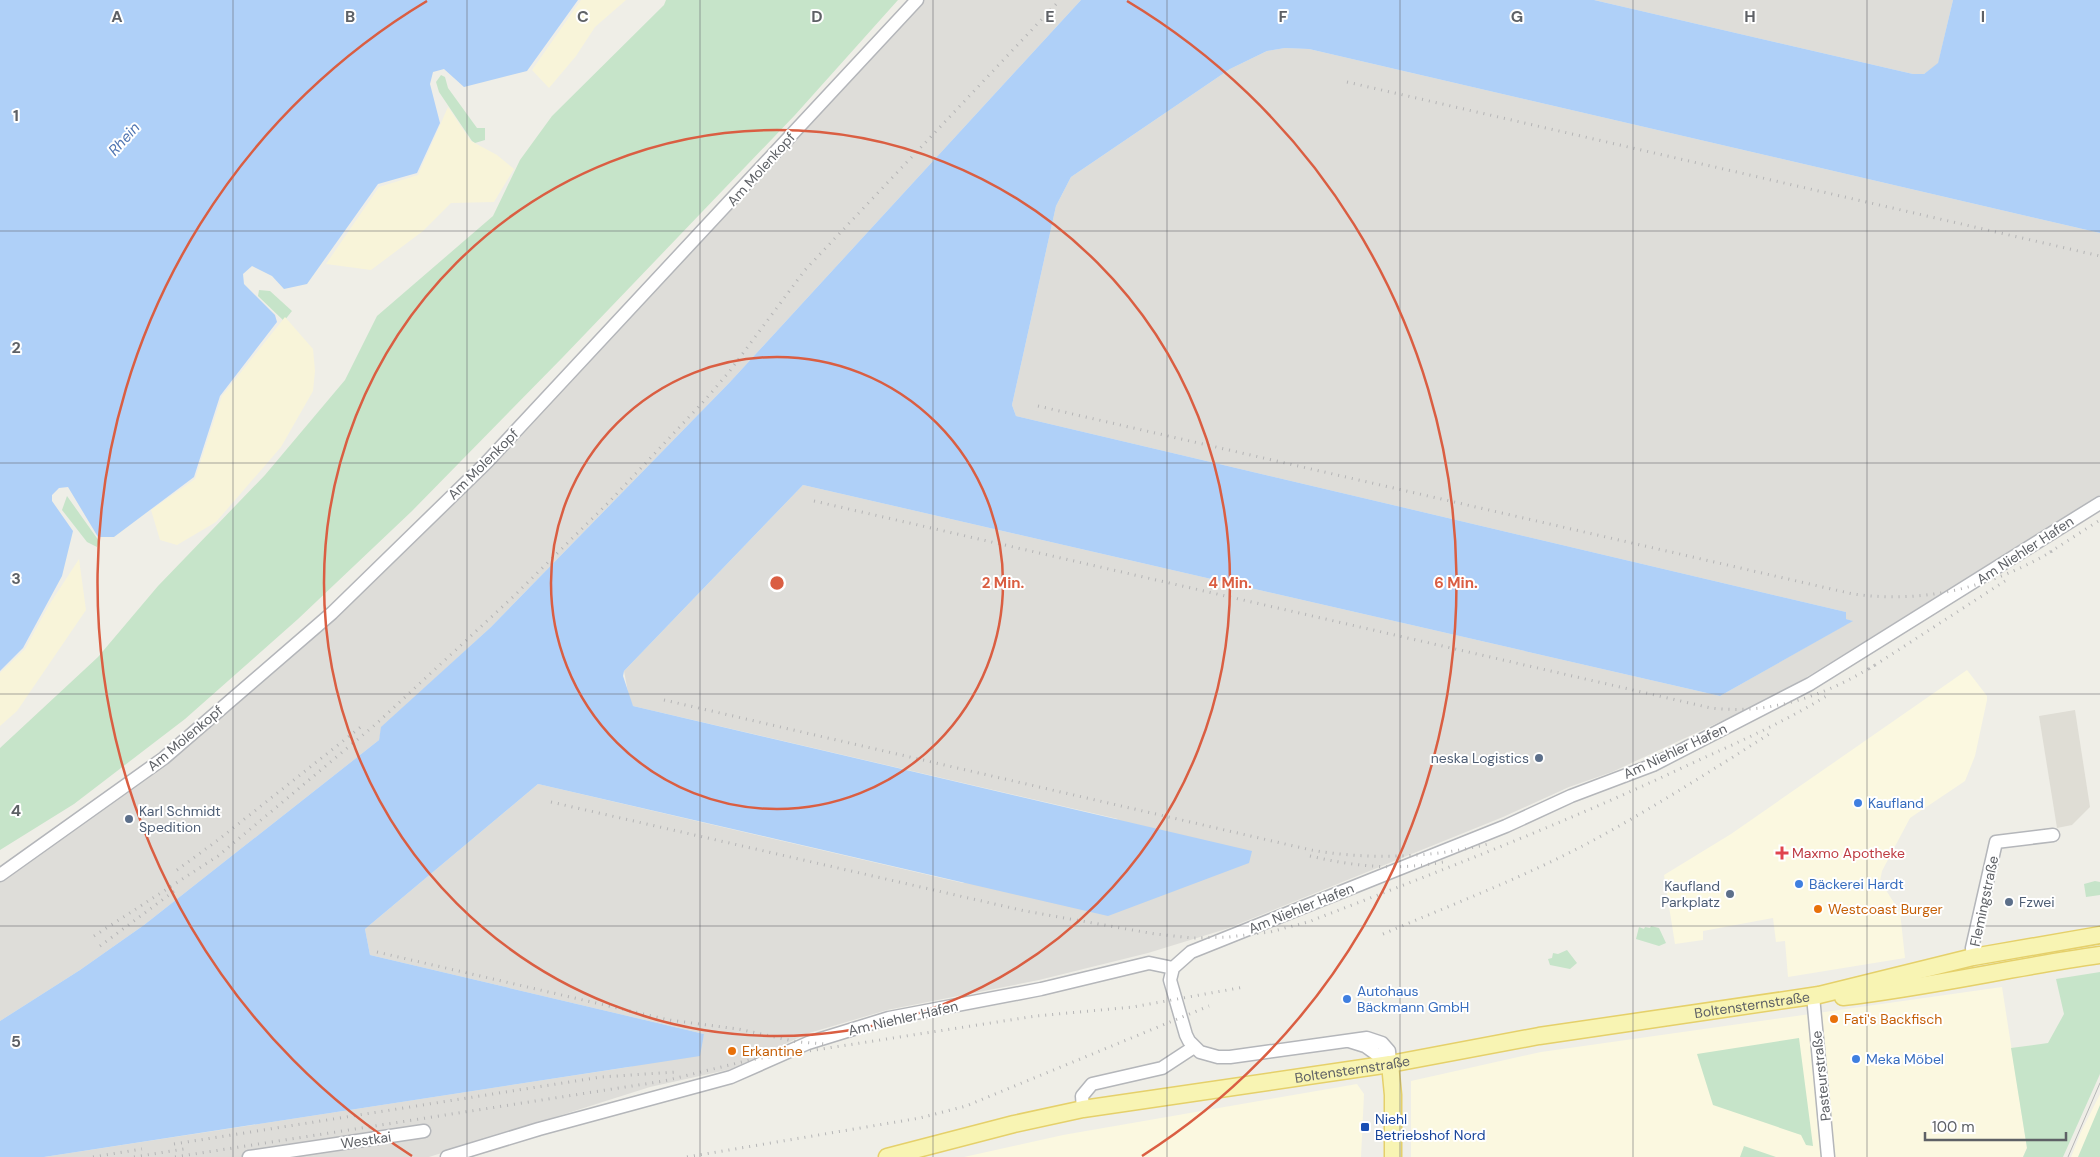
<svg xmlns="http://www.w3.org/2000/svg" width="2100" height="1157" viewBox="0 0 2100 1157" font-family="'DM Sans',sans-serif">
<style>
.commercial{fill:#fbf8e0}
.industrial{fill:#deddd9}
.education{fill:#dfddd5}
.green{fill:#c6e4c9}
.sand{fill:#f8f4d9}
.water{fill:#afd0f8}
.lines{fill:none;stroke-linecap:round;stroke-linejoin:round}
.minor-casing{stroke:#b4b6ba;stroke-width:15}
.major-casing{stroke:#e5d06a;stroke-width:19}
.minor{stroke:#fff;stroke-width:12}
.major{stroke:#f8f4b3;stroke-width:16}
.tram{stroke:#b5b5b6;stroke-width:1}
.rail{stroke:#b5b5b6;stroke-width:3;stroke-dasharray:1 6;stroke-linecap:butt}
.grid{fill:none;stroke:#5e6166;stroke-width:1;stroke-opacity:0.55}
.ring{fill:none;stroke:#da5e42;stroke-width:2.5}
.service-dot{fill:#5c6f8a;stroke:#fff;stroke-width:2}
.shop-dot{fill:#3f7fe0;stroke:#fff;stroke-width:2}
.health-dot{fill:#e0444e;stroke:#fff;stroke-width:2}
.food-dot{fill:#e8710a;stroke:#fff;stroke-width:2}
.transit-dot{fill:#1a4fb4;stroke:#fff;stroke-width:2}
.labels{text-anchor:middle;dominant-baseline:central;stroke-width:4;stroke-linejoin:round;paint-order:stroke}
.street-label{font-size:14px;fill:#5e6166;stroke:#fff}
.service-label{font-size:14px;fill:#4e5e75;stroke:#fff;text-anchor:end}
.shop-label{font-size:14px;fill:#366cbe;stroke:#fff;text-anchor:start}
.health-label{font-size:14px;fill:#be3a42;stroke:#fff;text-anchor:start}
.food-label{font-size:14px;fill:#c56008;stroke:#fff;text-anchor:start}
.transit-label{font-size:14px;fill:#164399;stroke:#fff;text-anchor:start}
.water-label{font-size:15px;font-style:italic;fill:#4f75b2;stroke:#fff}
.grid-label{font-size:16px;text-anchor:middle;font-weight:bold;fill:#5e6166;stroke:#fff;stroke-width:4;stroke-linejoin:round;paint-order:stroke}
.centre{fill:#da5e42;stroke:#fff;stroke-width:2.5}
.ring-label{font-size:15px;text-anchor:middle;font-weight:bold;fill:#da5e42;stroke:#fff;stroke-width:4;stroke-linejoin:round;paint-order:stroke}
</style>
<rect width="100%" height="100%" fill="#efeee7"/>
<path class="commercial" d="M1967,670L1987,696V700L1975,756L1965,781L1910,818L1882,871L1880,881L1900,912L1905,958L1788,977L1785,941L1776,942L1773,918L1703,931V940L1675,944L1664,875L1731,834Z
M2002,987L2027,1148L2023,1157H1411V1081L1541,1052Z
M1357,1084L1364,1094L1361,1157H964L1063,1135Z
M2100,1094V1157H2071L2081,1132Z"/>
<path class="industrial" d="M924,0H1081L730,382L491,627L382,727L379,740L144,925L80,970L0,1021V882L160,765L301,646L798,135Z
M1594,0H1953L1938,64L1924,74H1913Z
M1285,48L1309,49L2100,233V495L1952,588L1805,678L1756,705L1612,772L1569,787L1503,817L1226,929L1148,953L1039,980L887,1010L806,1034L736,1068L650,1087L429,1157H44L629,1067L701,1045L704,1034L370,955L365,929L538,784L963,883L1118,819L633,706L630,703L624,671L803,485L1720,696L1852,621L1846,619V612L1016,416L1012,405L1056,206L1071,177L1230,69L1267,51Z"/>
<path class="education" d="M2075,710L2090,807L2072,825L2057,828L2039,716Z"/>
<path class="green" d="M666,0H898L795,115L563,357L412,511L298,619L185,719L74,804L0,850V748L98,657L158,586L265,475L345,380L377,316L493,216L520,160L552,116L664,5Z
M441,75L445,77L448,88L477,128H485V140L475,143L472,141L439,92L436,82Z
M259,290L270,291L292,311L284,321L258,296Z
M67,496L99,541L97,547L87,542L62,510Z
M2095,881L2100,882V895L2086,897L2084,884Z
M1651,926L1659,928L1666,943L1659,946L1636,939L1639,927L1644,929L1645,927L1650,928Z
M1567,950L1577,963L1570,969L1550,965L1548,959L1552,958L1553,953L1558,954Z
M2100,972V1074L2063,1157H2023L2027,1148L2011,1048L2048,1043L2064,1014L2056,979Z
M1799,1038L1813,1146L1806,1145L1801,1135L1713,1105L1697,1054Z
M2100,1105V1157H2078Z
M1744,1146L1776,1157H1740Z"/>
<path class="sand" d="M581,0H626L595,27L576,56L549,88L532,70Z
M448,107L471,141L497,155L514,169L494,202L451,203L423,231L371,270L326,264L379,187L418,175Z
M285,317L313,349L315,371L313,391L281,447L216,522L177,545L160,540L151,510L195,479L222,396Z
M79,559L86,610L17,711L0,726V673L25,649L49,605Z"/>
<path class="water" d="M0,0H578L527,71L464,87L444,69L433,72L430,84L440,123L417,173L378,184L307,284L284,289L272,276L252,266L243,274L244,284L275,315L277,322L220,396L194,477L114,537H98L68,487L59,488L52,495V501L73,531L62,576L23,648L0,671Z
M1081,0H1594L1913,74H1924L1938,63L1953,0H2100V233L1309,49L1285,48L1267,51L1230,69L1071,177L1056,206L1012,405L1016,416L1846,612V619L1853,621L1720,696L803,485L624,671L623,676L633,706L1252,851L1249,863L1108,916L538,784L365,929L370,955L704,1034L700,1056L44,1157H0V1021L80,970L144,925L379,740L381,727L491,627L730,382Z"/>
<g class="lines">
<defs>
<path id="minor" d="M0,875L164,758L332,613L486,463L917,0
M1973,957L1972,948L1996,842L2053,835
M1813,996L1828,1157
M1349,1041L1365,1046L1390,1064
M1390,1064L1389,1051L1382,1043L1367,1038L1230,1057H1218L1200,1052L1189,1041L1186,1035L1170,980L1173,968L1191,952L1506,826L1571,796L1653,765L1810,684L2100,503
M1083,1109L1082,1096L1092,1084L1162,1068L1194,1047
M249,1157L424,1131
M447,1157L539,1129L731,1077L808,1043L889,1018L1041,989L1149,963L1173,968"/>
<g id="major">
<path d="M1843,997C1930,987 2014,967 2100,955"/>
<path d="M1390,1064L1393,1095V1157"/>
<path id="s1" d="M887,1157L1014,1124L1083,1109L1390,1064L1539,1036L1819,995L1973,957L2100,935"/>
</g>
</defs>
<use href="#minor" class="minor-casing"/>
<use href="#major" class="major-casing"/>
<use href="#minor" class="minor"/>
<use href="#major" class="major"/>
<path class="tram" d="M2068,1157L2100,1083"/>
<path class="rail" d="M1347,82L2100,256
M1038,406L1853,594C1926,604 1992,587 2054,550
M814,501L1711,708C1771,715 1824,696 1875,665
M2050,552L2100,520
M1869,669L2008,579
M664,700L1311,850C1368,860 1432,858 1488,844
M551,802L1025,911L1155,934L1193,938L1229,937L1270,932L1308,922C1435,873 1563,824 1686,766C1734,744 1783,723 1828,695
M1310,856C1356,867 1402,871 1448,861
M177,870L218,840L362,726
M1383,934C1453,904 1525,877 1592,841C1653,808 1712,770 1771,733
M94,936L218,856L376,724L514,596L609,502L705,400L729,372L805,270L1060,0
M100,946L177,889
M377,952L669,1020L738,1029L798,1042L825,1044
M174,1144L601,1077L676,1072
M93,1157L142,1149
M134,1157L184,1149
M175,1157L664,1081L750,1060L1036,1016L1133,1007L1244,987
M687,1157L920,1118L966,1106L1209,1006"/>
</g>
<path class="grid" d="M233,0V1157M467,0V1157M700,0V1157M933,0V1157M1167,0V1157M1400,0V1157M1633,0V1157M1867,0V1157M0,231H2100M0,463H2100M0,694H2100M0,926H2100"/>
<g class="ring">
<circle cx="777" cy="583" r="226"/>
<circle cx="777" cy="583" r="453"/>
<path d="M412 1156A679 679 0 0 1 427 1M1127 1A679 679 0 0 1 1142 1156"/>
</g>
<g class="service-dot">
<circle cx="1539" cy="758" r="5"/>
<circle cx="129" cy="819" r="5"/>
<circle cx="1730" cy="894" r="5"/>
<circle cx="2009" cy="902" r="5"/>
</g>
<g class="shop-dot">
<circle cx="1858" cy="803" r="5"/>
<circle cx="1799" cy="884" r="5"/>
<circle cx="1347" cy="999" r="5"/>
<circle cx="1856" cy="1059" r="5"/>
</g>
<path class="health-dot" d="M1779.5 845.5h5v5h5v5h-5v5h-5v-5h-5v-5h5z"/>
<g class="food-dot">
<circle cx="1818" cy="909" r="5"/>
<circle cx="1834" cy="1019" r="5"/>
<circle cx="732" cy="1051" r="5"/>
</g>
<rect class="transit-dot" x="1360" y="1122" width="10" height="10" rx="2.5"/>
<g class="labels">
<g class="street-label">
<text transform="translate(761 169) rotate(-48)">Am Molenkopf</text>
<text transform="translate(483 464) rotate(-45)">Am Molenkopf</text>
<text transform="translate(2025 550) rotate(-33)">Am Niehler Hafen</text>
<text transform="translate(185 738) rotate(-40)">Am Molenkopf</text>
<text transform="translate(1675 751) rotate(-25)">Am Niehler Hafen</text>
<text transform="translate(1984 901) rotate(-78)">Flemingstraße</text>
<text transform="translate(1301 908) rotate(-22)">Am Niehler Hafen</text>
<text stroke="none"><textPath href="#s1" startOffset="879">Boltensternstraße</textPath></text>
<text transform="translate(903 1018) rotate(-13)">Am Niehler Hafen</text>
<text stroke="none"><textPath href="#s1" startOffset="474">Boltensternstraße</textPath></text>
<text transform="translate(1821 1076) rotate(-96)">Pasteurstraße</text>
<text transform="translate(366 1140) rotate(-8)">Westkai</text>
</g>
<g class="service-label">
<text x="1529" y="758">neska Logistics</text>
<text x="139" y="811" text-anchor="start">Karl Schmidt<tspan x="139" dy="16">Spedition</tspan></text>
<text x="1720" y="886">Kaufland<tspan x="1720" dy="16">Parkplatz</tspan></text>
<text x="2019" y="902" text-anchor="start">Fzwei</text>
</g>
<g class="shop-label">
<text x="1868" y="803">Kaufland</text>
<text x="1809" y="884">Bäckerei Hardt</text>
<text x="1357" y="991">Autohaus<tspan x="1357" dy="16">Bäckmann GmbH</tspan></text>
<text x="1866" y="1059">Meka Möbel</text>
</g>
<g class="health-label">
<text x="1792" y="853">Maxmo Apotheke</text>
</g>
<g class="food-label">
<text x="1828" y="909">Westcoast Burger</text>
<text x="1844" y="1019">Fati's Backfisch</text>
<text x="742" y="1051">Erkantine</text>
</g>
<g class="transit-label">
<text x="1375" y="1119">Niehl<tspan x="1375" dy="16">Betriebshof Nord</tspan></text>
</g>
<g class="water-label">
<text transform="translate(124 139) rotate(-48)">Rhein</text>
</g>
</g>
<g class="grid-label">
<text x="117" y="22">A</text>
<text x="350" y="22">B</text>
<text x="583" y="22">C</text>
<text x="817" y="22">D</text>
<text x="1050" y="22">E</text>
<text x="1283" y="22">F</text>
<text x="1517" y="22">G</text>
<text x="1750" y="22">H</text>
<text x="1983" y="22">I</text>
<text x="16" y="121">1</text>
<text x="16" y="353">2</text>
<text x="16" y="584">3</text>
<text x="16" y="816">4</text>
<text x="16" y="1047">5</text>
</g>
<circle cx="777" cy="583" r="8" class="centre"/>
<g class="ring-label">
<text x="1003" y="588">2 Min.</text>
<text x="1230" y="588">4 Min.</text>
<text x="1456" y="588">6 Min.</text>
</g>
<path d="M1925 1132v8h141v-8" fill="none" stroke="#5e6166" stroke-width="2.5"/>
<text x="1932" y="1132" font-size="15" fill="#5e6166" stroke="#ffffff" stroke-width="4" paint-order="stroke">100 m</text>
</svg>
